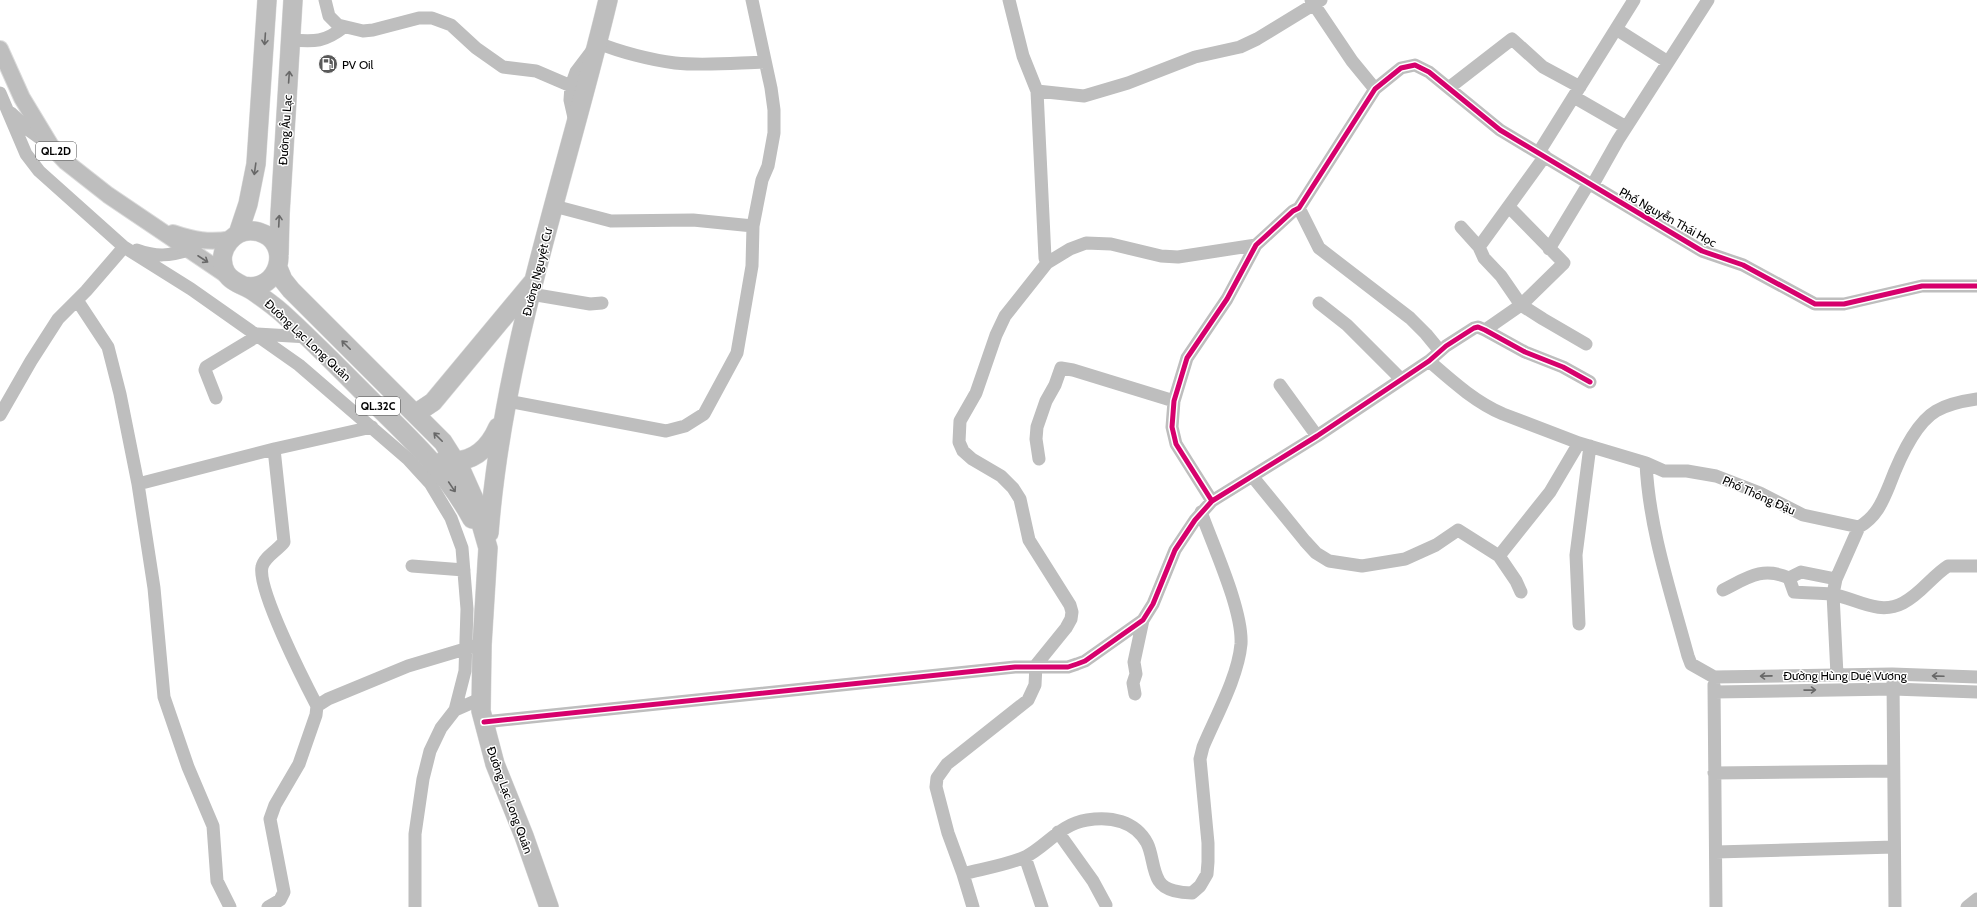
<svg xmlns="http://www.w3.org/2000/svg" width="1977" height="907" viewBox="0 0 1977 907" font-family="Cabin,sans-serif">
<style>
.lines{fill:none;stroke-linecap:round;stroke-linejoin:round}
.major-casing{stroke:#dbdbdb;stroke-width:18}
.highway-casing{stroke:#dbdbdb;stroke-width:20}
.minor{stroke:#bebebe;stroke-width:13}
.major{stroke:#bebebe;stroke-width:16}
.highway{stroke:#bebebe;stroke-width:19}
.cycleway-casing{stroke:#fff;stroke-width:8}
.cycleway{stroke:#d6006c;stroke-width:5}
.oneway{stroke:#686868}
.labels{text-anchor:middle;dominant-baseline:central;stroke-width:3;stroke-linejoin:round;paint-order:stroke}
.shield{fill:#fff;stroke:#4c4c4c;stroke-width:1}
.shield-label{font-size:11px;font-weight:bold;fill:#000}
.poi-label{font-size:12px;fill:#000;stroke:#fff;text-anchor:start}
.street-label{font-size:12px;fill:#000;stroke:#fff}
</style>
<rect width="100%" height="100%" fill="#fff"/>
<g class="lines">
<defs>
<path id="major" d="M0,49L22,98L51,146L66,162L108,195L228,276
M173,233C193,240 210,243 231,239"/>
<path id="highway" d="M238,234L248,204L256,164L267,0
M279,254L280,214L293,0
M278,268L283,280L291,290L443,442L462,472L474,499L488,548L482,645L481,711L495,764L524,836L549,907
M244,286C280,293 293,242 259,232C235,225 214,251 226,273C232,283 244,285 253,291C263,298 273,305 282,313C314,342 344,373 375,404C412,440 447,473 472,519
M415,414L433,402L532,283
M444,460C471,465 488,450 498,427
M489,533C503,351 566,176 608,0"/>
</defs>
<use href="#major" class="major-casing"/>
<use href="#highway" class="highway-casing"/>
<path class="minor" d="M325,0L329,16L338,25L363,31L373,30L419,18H432L451,25L476,48L503,67L536,71L571,86L576,72L598,43C620,52 651,60 675,63C704,66 734,63 764,62
M1009,0L1023,56L1037,91L1045,258L1047,263
M1311,0L1352,61L1375,89
M1616,29L1668,62
M291,40C315,42 325,42 344,27
M571,86L570,100L575,122
M1450,87L1512,39L1543,67L1580,87
M1037,91L1084,96L1128,83L1195,57L1240,47L1257,39L1321,0
M0,93L26,154L39,171L124,247L191,289L299,365L408,459L430,483L451,518L462,548L467,609L465,671L455,710L441,728L430,751L423,779L415,834V907
M1574,97L1626,127
M11,113L30,131L48,144
M1539,152L1634,0
M1592,186L1618,140L1708,0
M554,206L611,221L693,220L753,226
M1299,208L1319,248L1410,318L1426,334L1440,351
M1461,227L1479,247L1484,258L1501,276L1521,305L1543,319L1586,344
M1479,247L1545,156
M1549,249L1589,183
M137,250C156,257 170,256 188,250
M525,293L590,304L602,303
M77,300L108,347L120,394L138,484L154,588L164,697L188,767L213,826L217,881L230,907
M1319,303L1347,325L1401,379
M1485,330L1521,305L1564,263L1509,207
M257,334L308,337
M1429,361C1452,381 1475,402 1503,414L1579,443L1646,463L1664,471H1687L1716,476L1760,493L1803,515L1859,527C1876,517 1882,503 1889,486C1898,462 1914,424 1936,411C1948,404 1963,401 1977,399
M1280,385L1317,436
M216,398L205,370L206,367L259,335
M507,401L666,431L685,426L704,414L737,353L752,266L753,226L762,180L768,166L774,133V110L771,88L752,0
M0,415L31,361L58,319L86,291L124,247
M1039,459L1036,439L1037,427L1046,401L1055,385L1061,368L1073,370L1174,401
M1646,463C1649,529 1671,593 1688,656L1691,664L1714,677
M1252,476L1305,541L1316,553L1329,561L1362,566L1405,559L1436,545L1458,530L1499,556L1516,581L1521,592
M138,484L274,449L372,427
M1212,501L1176,444L1172,427L1174,401L1187,358L1227,299L1256,245L1293,211L1299,208L1375,89L1401,68L1415,65L1429,72L1500,130L1702,251L1743,265L1815,304H1844L1922,286H1977
M1499,556L1550,492L1579,443
M412,566L464,570
M1789,578L1801,572L1836,579
M1723,590C1747,578 1762,566 1789,578L1794,592C1807,593 1819,593 1831,594C1856,598 1878,616 1903,603C1921,594 1932,576 1948,566H1977
M1579,624L1576,555L1590,446
M1837,675L1833,594L1836,579L1859,527
M1714,677L1892,674L1977,677
M1893,680L1895,907
M1714,685L1716,907
M1715,692L1893,689L1977,692
M1135,694L1133,683L1136,674L1134,662L1143,620
M317,706L328,699L408,666L475,646
M455,710L480,699
M484,722L1015,667H1068L1077,664L1085,661L1143,620L1153,604L1175,550L1195,520L1212,501L1317,436L1429,361L1446,346L1474,328L1478,327L1485,330L1525,352L1563,367L1590,382
M1714,773L1893,771
M1058,832L1093,881L1106,905
M1716,852L1894,847
M1025,857L1042,907
M963,874C982,869 1007,865 1025,857C1046,847 1060,824 1087,820C1111,816 1135,821 1147,843C1153,855 1152,870 1159,881C1165,891 1182,893 1192,893L1200,886L1207,874L1208,862V843L1200,759L1203,747C1216,716 1238,677 1241,644C1243,610 1213,546 1201,512
M268,907L280,900L284,892L270,819L275,805L299,764L316,715L317,706C305,683 257,589 262,567C264,557 278,550 284,542L274,449
M973,907L963,874L948,833L936,787L937,778L947,764L1028,700L1035,685L1036,665L1066,628L1071,619L1072,612L1070,605L1029,540L1020,499L1013,488L1001,476L972,459L963,451L959,442L960,421L976,393L996,335L1005,316L1047,263L1070,249L1086,243L1111,244L1161,256L1178,257L1256,245
M1967,907L1977,899"/>
<use href="#major" class="major"/>
<use href="#highway" class="highway"/>
<defs>
<path id="cycleway" d="M1212,501L1176,444L1172,427L1174,401L1187,358L1227,299L1256,245L1293,211L1299,208L1375,89L1401,68L1415,65L1429,72L1500,130L1702,251L1743,265L1815,304H1844L1922,286H1977
M484,722L1015,667H1068L1077,664L1085,661L1143,620L1153,604L1175,550L1195,520L1212,501L1317,436L1429,361L1446,346L1474,328L1478,327L1485,330L1525,352L1563,367L1590,382"/>
</defs>
<use href="#cycleway" class="cycleway-casing"/>
<use href="#cycleway" class="cycleway"/>
</g>
<defs><path id="oneway-shaft" d="M-6 0H5M1.5-3L5.5 0L1.5 3" fill="none" stroke-width="1.6" stroke-linecap="round" stroke-linejoin="round"/></defs>
<g class="oneway">
<use href="#oneway-shaft" transform="translate(265 39) rotate(94)"/>
<use href="#oneway-shaft" transform="translate(289 77) rotate(-86)"/>
<use href="#oneway-shaft" transform="translate(255 169) rotate(98)"/>
<use href="#oneway-shaft" transform="translate(279 221) rotate(-87)"/>
<use href="#oneway-shaft" transform="translate(203 259) rotate(33)"/>
<use href="#oneway-shaft" transform="translate(346 345) rotate(-135)"/>
<use href="#oneway-shaft" transform="translate(438 437) rotate(-135)"/>
<use href="#oneway-shaft" transform="translate(452 487) rotate(56)"/>
<use href="#oneway-shaft" transform="translate(1766 676) rotate(179)"/>
<use href="#oneway-shaft" transform="translate(1938 676) rotate(-178)"/>
<use href="#oneway-shaft" transform="translate(1810 690) rotate(-1)"/>
</g>
<defs>
<symbol id="fuel-disc" viewBox="-11 -11 22 22"><circle r="9.5" fill="#595959" stroke="#fff"/><path d="M-5.5-6h7V0h2V4h1.3V-2.5L3-4.5l.8-.8L6-3V5H2.5V1h-1V6h-7ZM-4.2-4.7v3.2H.2V-4.7Z" fill="#fff"/></symbol>
</defs>
<g fill-rule="evenodd">
<use href="#fuel-disc" x="317" y="53" width="22" height="22"/>
</g>
<g class="labels">
<g class="shield">
<rect x="36" y="142" width="40" height="18" rx="3"/>
<rect x="356" y="397" width="44" height="18" rx="3"/>
</g>
<g class="shield-label">
<text x="56" y="151">QL.2D</text>
<text x="378" y="406">QL.32C</text>
</g>
<g class="poi-label">
<text x="342" y="64">PV Oil</text>
</g>
<g class="street-label">
<text transform="translate(285 130) rotate(-86)">Đường Âu Lạc</text>
<text transform="translate(1668 217) rotate(29)">Phố Nguyễn Thái Học</text>
<text transform="translate(537 272) rotate(-76)">Đường Nguyệt Cư</text>
<text transform="translate(308 340) rotate(43)">Đường Lạc Long Quân</text>
<text transform="translate(1759 495) rotate(24)">Phố Thông Đậu</text>
<text x="1845" y="675">Đường Hùng Duệ Vương</text>
<text transform="translate(510 800) rotate(70)">Đường Lạc Long Quân</text>
</g>
</g>
</svg>
